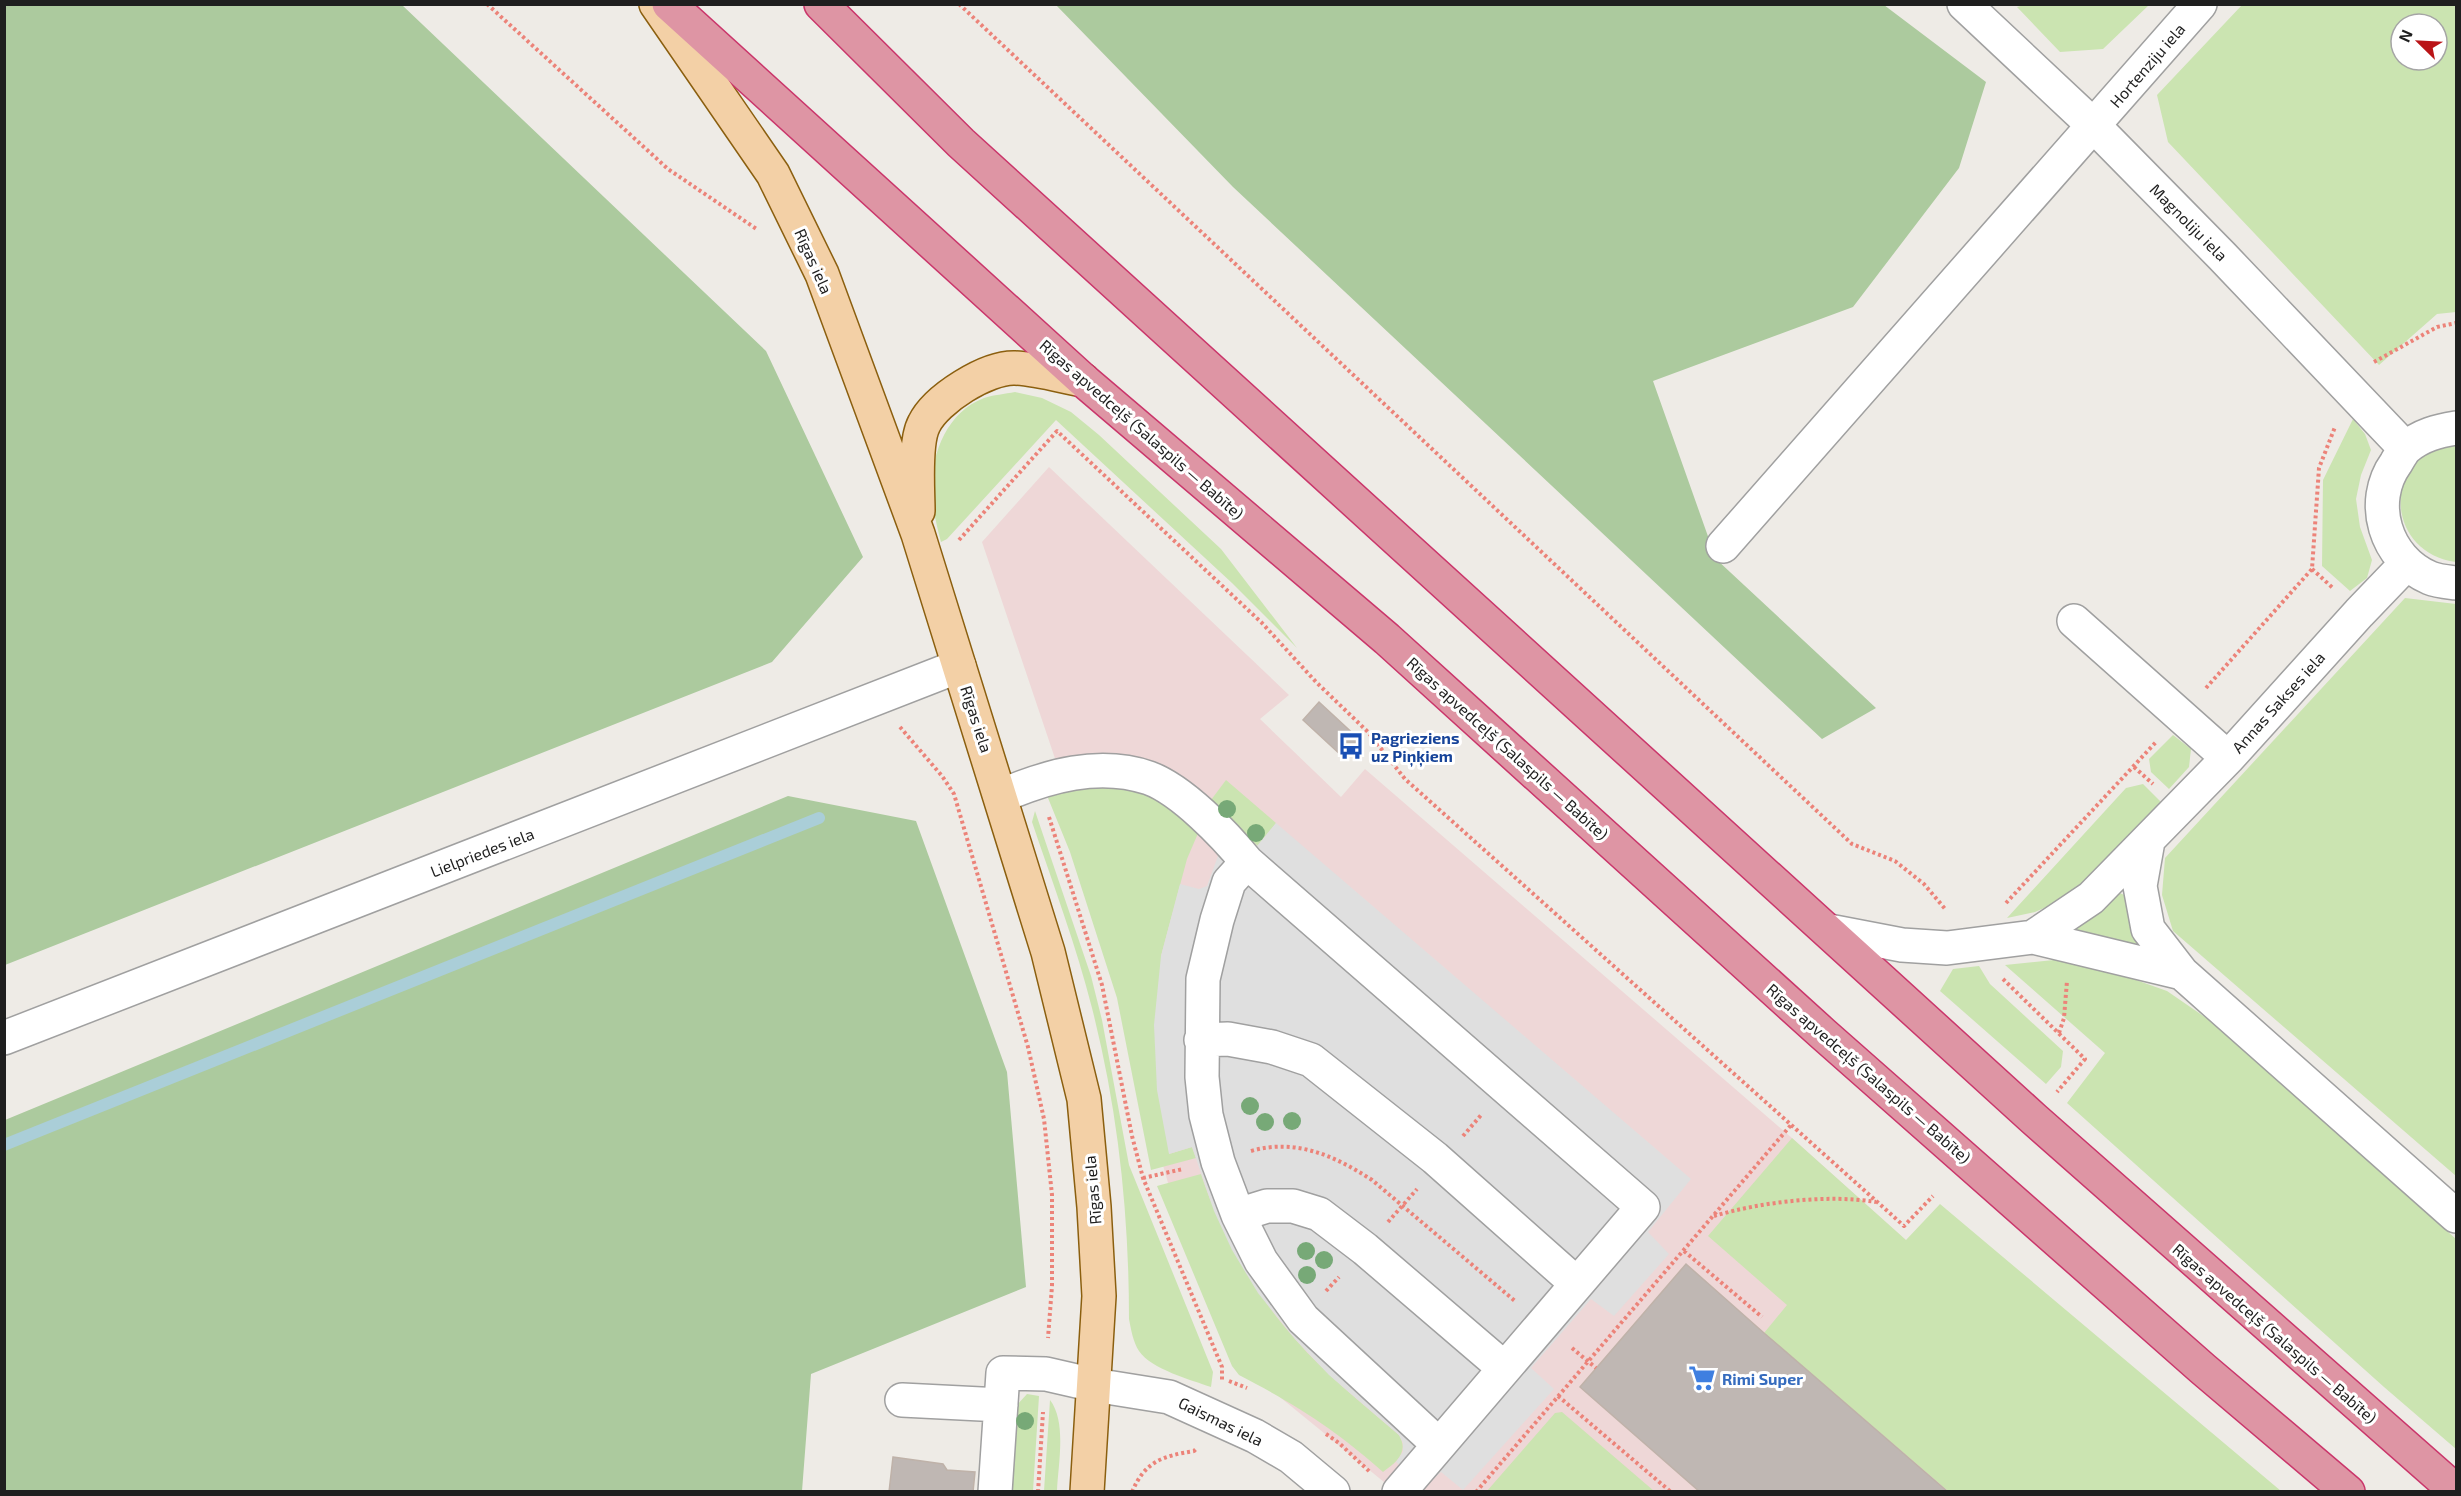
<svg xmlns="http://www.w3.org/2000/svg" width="2461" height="1496" viewBox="0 0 2461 1496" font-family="'Exo 2',sans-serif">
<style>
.commercial{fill:#eed7d7}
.grass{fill:#cbe4b1;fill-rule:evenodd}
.forest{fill:#acca9e}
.parking{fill:#dfdfdf}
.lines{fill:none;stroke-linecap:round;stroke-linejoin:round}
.stream{stroke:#aaced8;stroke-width:12}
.building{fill:#bfb7b3;stroke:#bfb2a9;stroke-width:1.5}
.minor-casing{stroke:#a0a0a0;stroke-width:36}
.major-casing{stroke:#8b5f0f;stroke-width:36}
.highway-casing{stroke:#ca366b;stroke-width:36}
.path{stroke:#ec8379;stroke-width:4;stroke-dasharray:3 3;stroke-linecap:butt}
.minor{stroke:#fff;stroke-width:33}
.major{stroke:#f3d0a6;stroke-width:33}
.highway{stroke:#de95a4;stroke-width:33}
.tree{fill:#77a977}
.labels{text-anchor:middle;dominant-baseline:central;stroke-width:6;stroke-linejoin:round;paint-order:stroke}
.street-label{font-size:16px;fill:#1f1f1f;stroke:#fff}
.transit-label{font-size:16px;font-weight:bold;fill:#164399;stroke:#fff;text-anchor:start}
.shop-label{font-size:16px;font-weight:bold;fill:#366cbe;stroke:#fff;text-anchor:start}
</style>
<rect width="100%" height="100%" fill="#eeebe6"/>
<path class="commercial" d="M1049,467L1289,695L1260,719L1341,797L1365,769L1792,1138L2185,1491H1395L1242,1366L1174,1204L1145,1102L1125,966L982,542Z"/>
<path class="grass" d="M2024,5V4L2149,5L2103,49L2060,52L2017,7Z
M2242,5H2456V312L2437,314L2379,365L2168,142L2157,95ZM2401,24H2437V60H2401Z
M1015,392L1042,398L1071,412L1099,435L1221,549L1297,648L1232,583L1056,420L947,539L941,542C938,531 935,518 933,506C927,465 942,414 984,398C993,395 1005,394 1015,392Z
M2353,419L2365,434L2371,450L2361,475L2356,499L2360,527L2372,560L2367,578L2350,591L2322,566L2323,480Z
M2456,445V562C2382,552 2382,450 2456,445Z
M2405,598L2456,604V1176L2173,931L2162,895L2165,858Z
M2173,735L2191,749L2189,767L2169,789L2151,772L2149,759Z
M1226,780L1276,823L1258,846L1208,804Z
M1103,783L1148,792L1199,831L1187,859L1161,956L1169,1154L1192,1147L1196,1158L1151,1170L1117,998L1070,852L1048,798L1051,793Z
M2143,784L2162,803L2069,897L2035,912L2007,918L2126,788Z
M1035,811L1091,976L1102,1020L1129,1165L1213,1372L1211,1387C1191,1380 1151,1369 1139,1351C1133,1342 1131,1329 1129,1319C1129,1213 1118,1110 1092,1008C1076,945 1053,884 1032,822Z
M2117,892L2127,896L2128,919L2146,943L2142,949L2112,938L2078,935L2075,926Z
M2054,960L2105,969L2167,991L2215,1024L2456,1239V1449L2384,1387L2067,1103L2105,1053L2005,965Z
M1979,966L1990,984L2063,1051L2061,1067L2046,1084L1940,991L1953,969Z
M1792,1138L1906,1240L1940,1204L2281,1491H1948L1764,1333L1787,1305L1708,1236Z
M1201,1174C1221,1235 1252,1290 1295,1339C1326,1375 1363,1404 1399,1435C1409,1452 1397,1462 1383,1472C1336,1430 1295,1404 1239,1375L1232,1366L1157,1186Z
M1027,1394L1039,1396L1033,1491L1008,1492L1015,1407Z
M1050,1400C1067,1422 1058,1465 1057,1491H1044Z
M1562,1412L1654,1491H1487L1555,1413Z"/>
<path class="forest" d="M5,4L402,5L766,351L863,557L772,662L5,965Z
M1056,5H1884L1986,82L1959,168L1853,307L1653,381L1716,559L1876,708L1822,739L1233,187Z
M788,796L916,821L1007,1072L1026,1287L811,1374L802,1491H5V1120Z"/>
<path class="parking" d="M1204,801L1257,846L1276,823L1691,1179L1648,1232L1669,1254L1614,1316L1591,1299L1531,1368L1554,1389L1463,1490L1441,1472L1425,1487L1396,1462L1403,1452V1443L1399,1435L1329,1375L1295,1339L1258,1293L1232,1250L1214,1211L1192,1147L1169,1154L1157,1090L1154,1025L1161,956L1180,884L1199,889L1207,886L1218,856Z"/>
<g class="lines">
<path class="stream" d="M4,1145L819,818"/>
</g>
<path class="building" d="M1319,702L1359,739L1343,757L1303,720Z
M1686,1264L1764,1333L1948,1492H1700L1580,1387Z
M893,1457L943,1464L947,1470L975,1472L973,1492H889Z"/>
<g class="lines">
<defs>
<path id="minor" d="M1964,4L2094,126L2222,256L2405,448
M2456,428C2438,431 2421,435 2406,448C2402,452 2399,458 2396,463C2368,502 2385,559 2430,578C2437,581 2448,582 2456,583
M1723,546L2200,4
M2074,621L2228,758
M1001,796C1047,776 1099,761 1149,778C1182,790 1225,835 1247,862L1643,1207L1399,1492
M2148,841L2140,886L2148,929L2182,973L2456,1216
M1247,862L1229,882L1217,920L1203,979L1202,1077L1206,1115L1218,1162L1238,1215L1261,1261L1303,1319L1438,1444
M1829,931L1902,945L1947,948L2033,937L2182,973
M2033,937L2091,898L2228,758L2359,613L2407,563
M4,1038L959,666
M1201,1040L1228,1039L1272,1047L1311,1060L1435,1158L1577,1284
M1238,1215L1267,1206H1293L1319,1214L1365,1249L1504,1368
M902,1400L1001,1405
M995,1492L1003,1373L1046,1374L1094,1385L1169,1397L1255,1436L1291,1457L1333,1492"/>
<path id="major" d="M656,4L773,174L822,274L918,534L1048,952L1084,1099L1094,1207L1099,1296L1087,1492
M918,511C918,489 914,443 924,424C936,399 987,367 1015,368C1037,369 1061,376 1083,380"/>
<path id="highway" d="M669,4L1083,380L1387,639L1822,1033L2203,1369L2348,1492
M821,4L961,143L2034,1119L2456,1491"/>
</defs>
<use href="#minor" class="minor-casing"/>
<use href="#major" class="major-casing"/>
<use href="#highway" class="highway-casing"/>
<path class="path" d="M487,4L668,169L758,230
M959,4L1852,844L1895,861L1924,884L1946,910
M2374,362L2437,327L2456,323
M959,540L1057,431L1262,623L1316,682L1368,732L1405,779L1904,1226L1933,1196
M2312,569L2334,589
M2206,688L2312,569L2319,468L2335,427
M900,727L942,776L954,794L1028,1047L1044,1119L1052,1195V1286L1048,1338
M2134,767L2153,784
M1049,817L1102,985L1132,1136L1143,1178L1222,1367V1381
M2006,903L2156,742
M2003,979L2085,1059L2057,1092
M2059,1033L2064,1018L2067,981
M1463,1136L1482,1114
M1251,1151C1296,1138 1335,1156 1372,1180L1515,1301
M1143,1178L1183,1169
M1714,1216C1761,1202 1828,1194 1876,1202
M1388,1222L1417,1189
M1684,1251L1762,1317
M1326,1291L1339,1277
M1572,1348L1596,1368
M1229,1381L1247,1388
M1558,1396L1671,1492
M1326,1434L1339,1443L1370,1472
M1038,1492L1043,1412
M1132,1492C1145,1461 1163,1456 1194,1451L1196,1449
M1476,1492L1791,1125"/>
<use href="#minor" class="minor"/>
<use href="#major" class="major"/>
<use href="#highway" class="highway"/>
</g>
<g class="tree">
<circle cx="1227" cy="809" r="9"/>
<circle cx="1256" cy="833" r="9"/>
<circle cx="1250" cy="1106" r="9"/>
<circle cx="1292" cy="1121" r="9"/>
<circle cx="1265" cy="1122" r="9"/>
<circle cx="1306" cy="1251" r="9"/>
<circle cx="1324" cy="1260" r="9"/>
<circle cx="1307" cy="1275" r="9"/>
<circle cx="1025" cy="1421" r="9"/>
</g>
<defs>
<symbol id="bus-bare" viewBox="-9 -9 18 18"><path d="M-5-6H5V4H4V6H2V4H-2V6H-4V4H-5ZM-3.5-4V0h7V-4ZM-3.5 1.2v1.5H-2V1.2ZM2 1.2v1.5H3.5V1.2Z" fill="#1a4fb4" stroke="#fff" stroke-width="2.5" paint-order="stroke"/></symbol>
<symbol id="supermarket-bare" viewBox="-9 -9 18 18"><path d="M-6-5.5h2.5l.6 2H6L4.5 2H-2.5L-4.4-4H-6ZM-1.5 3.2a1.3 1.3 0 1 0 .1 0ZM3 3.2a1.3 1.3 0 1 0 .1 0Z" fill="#3f7fe0" stroke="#fff" stroke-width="2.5" paint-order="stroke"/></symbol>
</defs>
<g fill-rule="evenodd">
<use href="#bus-bare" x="1332" y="727" width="38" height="38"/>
<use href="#supermarket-bare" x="1683" y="1359" width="38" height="38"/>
</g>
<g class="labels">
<g class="street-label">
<text transform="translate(2147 65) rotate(-49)">Hortenziju iela</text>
<text transform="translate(2189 222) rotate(45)">Magnoliju iela</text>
<text transform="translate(814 261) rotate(66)">Rīgas iela</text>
<text transform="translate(1142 429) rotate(41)">Rīgas apvedceļš (Salaspils — Babīte)</text>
<text transform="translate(2278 702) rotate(-48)">Annas Sakses iela</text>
<text transform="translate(977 719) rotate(72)">Rīgas iela</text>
<text transform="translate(1508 748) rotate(42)">Rīgas apvedceļš (Salaspils — Babīte)</text>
<text transform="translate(482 852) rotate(-21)">Lielpriedes iela</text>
<text transform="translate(1869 1073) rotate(41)">Rīgas apvedceļš (Salaspils — Babīte)</text>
<text transform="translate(1092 1190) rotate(-95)">Rīgas iela</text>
<text transform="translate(2275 1333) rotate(41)">Rīgas apvedceļš (Salaspils — Babīte)</text>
<text transform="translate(1221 1421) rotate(26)">Gaismas iela</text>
</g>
<g class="transit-label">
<text x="1371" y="737">Pagrieziens<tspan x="1371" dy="18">uz Piņķiem</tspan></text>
</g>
<g class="shop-label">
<text x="1722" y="1378">Rimi Super</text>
</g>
</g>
<rect width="2461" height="1496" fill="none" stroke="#1f1f1f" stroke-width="12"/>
<g transform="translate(2419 42) rotate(294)"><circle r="28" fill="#ffffff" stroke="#a5a5a5" stroke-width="1.5"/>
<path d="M0-4.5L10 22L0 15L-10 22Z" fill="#ba1417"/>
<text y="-9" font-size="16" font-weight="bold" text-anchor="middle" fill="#1f1f1f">N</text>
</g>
</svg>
